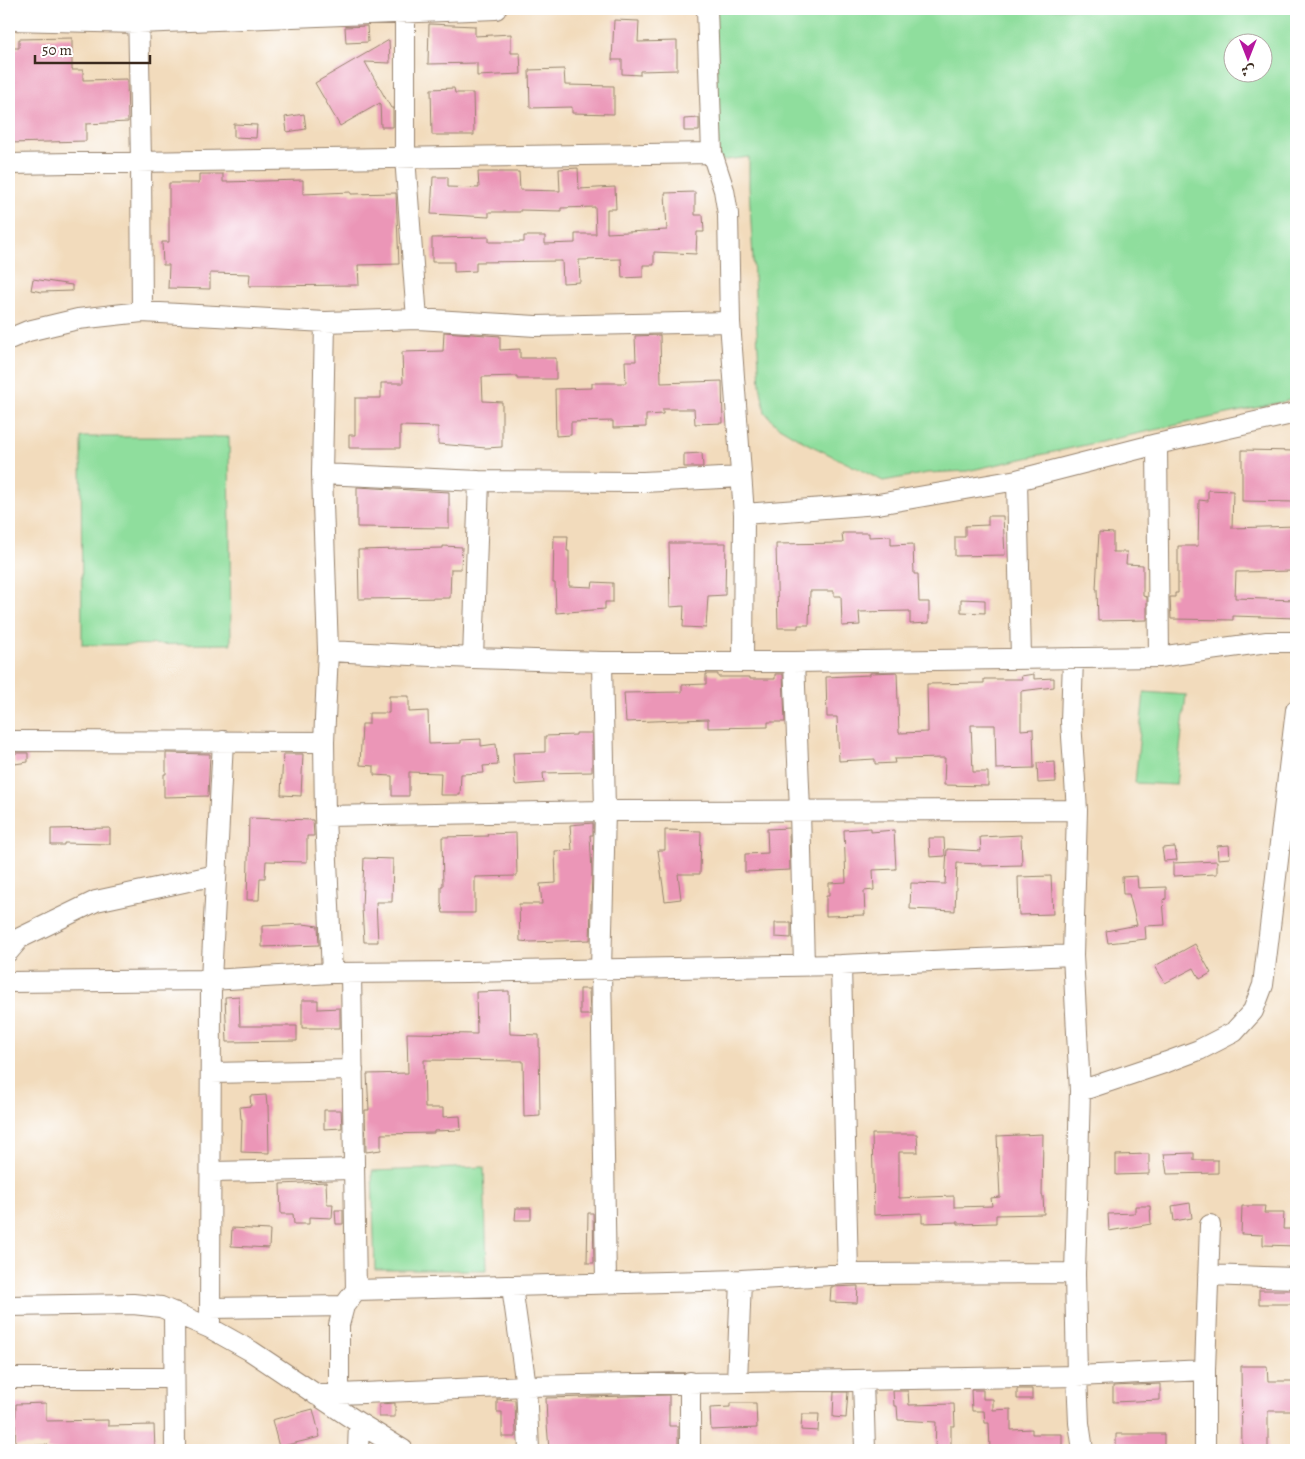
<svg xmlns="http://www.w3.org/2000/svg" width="1305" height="1459" viewBox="0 0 1305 1459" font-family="Alegreya,Amiri,serif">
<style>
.green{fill:#8fde9d;stroke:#65845e;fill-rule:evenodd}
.building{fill:#eb96b7}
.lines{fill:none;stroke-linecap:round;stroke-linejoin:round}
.minor-casing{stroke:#96826d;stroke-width:22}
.minor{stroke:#fff;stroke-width:20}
</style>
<rect width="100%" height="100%" fill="#fff"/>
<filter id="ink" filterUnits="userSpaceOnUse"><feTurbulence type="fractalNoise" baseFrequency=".02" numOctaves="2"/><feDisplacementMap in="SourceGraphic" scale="10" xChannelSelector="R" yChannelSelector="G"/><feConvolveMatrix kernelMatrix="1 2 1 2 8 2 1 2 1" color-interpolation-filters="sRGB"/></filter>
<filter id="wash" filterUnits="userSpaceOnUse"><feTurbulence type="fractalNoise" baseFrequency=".0096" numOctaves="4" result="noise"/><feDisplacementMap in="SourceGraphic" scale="20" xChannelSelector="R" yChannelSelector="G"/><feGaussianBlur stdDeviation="1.12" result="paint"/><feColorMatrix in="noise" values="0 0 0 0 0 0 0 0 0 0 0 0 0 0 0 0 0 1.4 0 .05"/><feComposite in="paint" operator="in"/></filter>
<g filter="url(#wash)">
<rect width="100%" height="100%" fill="#f2dbbc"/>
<path class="green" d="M714,9H1296V399L967,471L928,473L883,481L806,443L776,425L765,412L760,385L749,187V157L719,161ZM1232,42H1262V72H1232Z
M81,437H229L231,644L82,645Z
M1144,692L1186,695L1176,785L1135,783Z
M484,1167L487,1270H375L372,1171Z"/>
<g id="blocks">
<path class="building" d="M614,20L639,21L638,42L677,41V70L640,71V75L622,74V60H612Z
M429,24L475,26V36L511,34V53H520L521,74L477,76V63L428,64Z
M367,26L368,42L346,43L345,27Z
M72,38V70H83V80L127,79L128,122L86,124V141L9,143V48H19V39Z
M389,40L390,63L365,62L391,108H393V127H381L380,103L340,126L315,83Z
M564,69L565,85L614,86V114L572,113V107L530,108L529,70Z
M454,88L455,93H473L474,135H432L431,89Z
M304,114L306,129L287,132L285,117Z
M699,118V131H684V119Z
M234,124L257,125L256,138L234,137Z
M578,168L579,189L615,187L616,209H607V233L667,230L665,193L695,192V215H703L704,232H697L696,254L654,252V265H643V277L622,278L621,259L579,260L580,282L563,283L562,261L476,262V271L454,272V262H432V238L489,237V242H524V236H545V244L575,243V234H596L595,207L561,208V211L520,210V212H489V217L431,214L433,177H448V187L479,188L478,172H519L520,190L560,191L559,169Z
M199,174H223V182L303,180V194L351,192V194L396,193L399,264L358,265L359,285L249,286L250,274L210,273V289L168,288L169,265H163L162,242H169V183H199Z
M33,279L72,285V291L42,292L31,290Z
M444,332L500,336V350L520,349V358H556V379H517V376L482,377L483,401L502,402V447L486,448L438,444V427L400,426V448H349V435H355V398H381V383H403L402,352L443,351Z
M660,335L661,383L722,381L723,423L695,424L694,409H663V414L646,415V427L613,428V421L571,422V435L556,436L555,389L592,388V383H626L625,361H636L635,336Z
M1242,450L1296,451V502L1242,501Z
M702,453L703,467H684V454Z
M357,487L449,492V528L357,527Z
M1208,490L1233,491L1232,528L1296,526V571L1236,572L1235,598L1296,600V618L1233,616V620L1171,619L1170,597H1175V593H1178V546H1198L1199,500L1208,501Z
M988,516H1003L1005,555L955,556V537H965V526L988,525Z
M1099,532L1113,533V552H1127L1126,564L1143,565V596L1147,597V620L1098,621L1097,589H1096Z
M842,533H869V537L891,536V545L913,544L914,574H918L919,602H929V623L910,624V611L859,612L860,625L842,626L841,596H834V591H810L809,625H798V628H778L776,544L843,543Z
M554,536H568L567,551H569V586L592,587L593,582L613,583V602H605V609L556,613L555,583H553Z
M669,543H726L725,595L708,596L706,628L683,627L684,606L670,607Z
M443,546L462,547L461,569H451L450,598L359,599L358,550L443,548Z
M961,599L985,600V613L961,612Z
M897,672L899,733L928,732L927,684L984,683V679H1022L1021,676L1034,674V679L1054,678V687L1021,691V730L1033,729L1034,768L996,769L995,725H971L973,772H988V786L944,785L945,758L894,759L895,763L875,764V759L839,761L837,717H827L826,677L870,675V673Z
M706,674H718V677H750V679H775V674H783L785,722H768V727L708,728V719L626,722L624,693L682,692V685L706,684Z
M389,696H409V712L428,711L429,744L461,743V740L481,739V746L496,744L498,765L483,766L484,773L461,774L460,795H440L441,773L409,772V796H392V776L374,775V766L360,765L362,724H369V713H389Z
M576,733H592V772L543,773L544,783L515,785L513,753L545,752V736L576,735Z
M13,753H28V762L15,764Z
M166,753L210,754L208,796L164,797V774H166Z
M283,754H303L301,796L281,795Z
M1055,762L1056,782L1038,783L1037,763Z
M249,818L313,820L314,836H307V862L266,861L265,878H260L259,900H247Z
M593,823V835H590L592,872L590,940L530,942L520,941L519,904H542L540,884L556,883L555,851L572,850L570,825Z
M110,828V844L64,843V845H51V829Z
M789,828L790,870L745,872V854L768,853L767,829Z
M871,828V832L894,830L896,869L873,870L874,890L864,891L865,915L826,916V896H829V883L846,882L844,830Z
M665,830L701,831L700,874H678L681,899L665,901L658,850H665Z
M516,833L517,876L475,877V913H443L441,903V886H443L442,837L488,836L487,834Z
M1021,835L1022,865L981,866V864L957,863L955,911L910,909L911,883L945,884L947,849L981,851L980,837Z
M929,838H944L945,856L930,857Z
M1229,845L1230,858L1218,859L1217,846Z
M1175,847L1177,860L1164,861L1162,848Z
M364,858L393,859L392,902H376L378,942H364L362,908Z
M1217,861V874L1173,876V863Z
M1051,876L1053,914L1019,915L1018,877Z
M1137,876L1138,888L1166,887V899L1163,900L1165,925L1145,926L1146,939L1108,943L1106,931L1137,925L1129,894H1123L1122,877Z
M775,923H791V938L775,937Z
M303,924L318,926L319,945L262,947V926Z
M1195,944L1211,973L1200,979L1194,968L1165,983L1155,966Z
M580,989H589L590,1015H580Z
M509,991L510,1034L539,1035L540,1116L524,1117L523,1061L424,1060L425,1108H443V1117L460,1116L461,1130L434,1131V1133L381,1134V1150L366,1152L365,1110H369L367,1074L408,1073L407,1033L477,1034L476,992Z
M239,996L240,1026H297V1041L227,1042L225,997Z
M302,1000H318V1009L340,1008V1028H302Z
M266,1095L267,1105H268L269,1153L241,1152L242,1119H241L240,1107L251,1106L250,1096Z
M324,1110H341L342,1128L324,1129Z
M872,1134H917L918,1152H899V1198L954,1196V1207L992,1206L991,1198L1000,1197L997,1136L1043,1134L1042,1196H1043L1044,1214L996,1215V1223L958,1224V1222L922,1223V1213L874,1215Z
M1194,1153V1160H1218V1173L1167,1174L1164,1154Z
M1149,1154V1174L1116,1175V1155Z
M326,1182L327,1204H333L332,1218L309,1217V1224H294L293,1214H281L280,1184Z
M1190,1203L1192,1218L1174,1221L1172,1206Z
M1135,1206H1150L1151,1224L1109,1231L1108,1214L1135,1213Z
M1242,1206H1265L1264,1213H1284L1283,1229H1296V1246L1263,1245V1235L1241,1234Z
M516,1208H531V1220H515Z
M335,1210H343V1224H336Z
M588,1213H593L594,1263H587Z
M232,1228L270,1230L269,1248L231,1246Z
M858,1286L857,1303L830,1302L831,1287Z
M1259,1290H1296V1304H1259Z
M1241,1366H1267L1268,1381H1296V1411H1268V1450H1242Z
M1160,1384V1400L1113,1402V1386Z
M1017,1389H1032V1399H1017Z
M971,1390H983V1399H993V1410L1011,1409V1430L1032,1429V1434H1062V1447L1033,1446V1450H990L989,1423H985L984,1411H972Z
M893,1391H908L909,1405L954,1404L955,1426H951V1450H935L936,1422L898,1420L897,1406H894Z
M834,1392H848L846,1418L833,1417Z
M669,1395V1426H678V1450H549L547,1424L546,1398Z
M497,1399L515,1400L516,1437H502V1412H497Z
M46,1403V1421L108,1420V1426L154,1425L155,1450H48V1445L15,1446L16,1404Z
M395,1403V1417H379V1404Z
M730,1403H756L757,1428L711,1430L710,1408L730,1407Z
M313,1409L320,1437L279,1447L272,1420Z
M802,1414H819L818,1431L801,1430Z
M1116,1434H1164V1450H1116Z"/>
</g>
</g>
<g filter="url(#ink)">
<use href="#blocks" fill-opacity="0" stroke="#96826d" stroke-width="1"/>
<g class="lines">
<defs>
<path id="minor" d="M138,9L141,162L142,312
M405,9V157L417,319
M707,9L712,153L724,190L728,214L730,322L744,514L878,504L1017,480L1157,444L1296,413
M9,20L138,23L496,9
M9,164L712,153
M325,322L322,474L328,651L324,742L325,816L332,973
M9,339L28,331L78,319L142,312L325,322L417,319L536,326L730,322
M1157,444L1159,657
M322,474L479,481L643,482L741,477
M1017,480L1021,658
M328,651L473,658L602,662H794L1159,657L1267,642H1296
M473,658L479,481
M1073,658L1071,722L1077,810L1073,955L1080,1091L1075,1273L1077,1376L1079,1423L1083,1450
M743,661L744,514
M602,662L605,811L601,969L606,1282
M794,662L800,811L804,965
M9,741L324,742
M325,816L605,811L1077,810
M9,951L20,938L96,901L216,875
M841,965L848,1274
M9,982L211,980L332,973L467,972L841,965L1073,955
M211,1073L353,1070
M1080,1091L1167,1062L1199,1050L1234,1032L1253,1011L1263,985L1296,710
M211,1172L354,1169
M1208,1275L1296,1278
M512,1287L526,1386L529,1450
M356,1290L741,1280L848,1274L1075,1273
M9,1306L133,1304L161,1307L210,1328L251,1351L359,1423L403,1450
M210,1308L344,1306
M174,1312L175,1450
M210,1328L211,980L223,741
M9,1378H174
M863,1380L865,1450
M737,1381L741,1280
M339,1394V1325L344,1306L356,1290L351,973
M316,1395L526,1386L1077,1376L1205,1370
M358,1450L359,1423
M690,1450V1382
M1205,1450V1370L1210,1225"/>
</defs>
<use href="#minor" class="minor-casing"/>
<use href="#minor" class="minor"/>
</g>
</g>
<rect width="1305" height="1459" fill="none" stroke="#fff" stroke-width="30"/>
<g transform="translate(1248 58) rotate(180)"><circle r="24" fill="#ffffff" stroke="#b1aaa5"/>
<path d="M0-4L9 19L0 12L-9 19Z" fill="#b5179e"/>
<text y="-8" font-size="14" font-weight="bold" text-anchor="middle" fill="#3b2a1e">ش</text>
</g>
<path d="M35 55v8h115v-8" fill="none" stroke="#3b2a1e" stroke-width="2.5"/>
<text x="42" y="55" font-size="15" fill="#3b2a1e" stroke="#ffffff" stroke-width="4" paint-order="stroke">50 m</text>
</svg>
